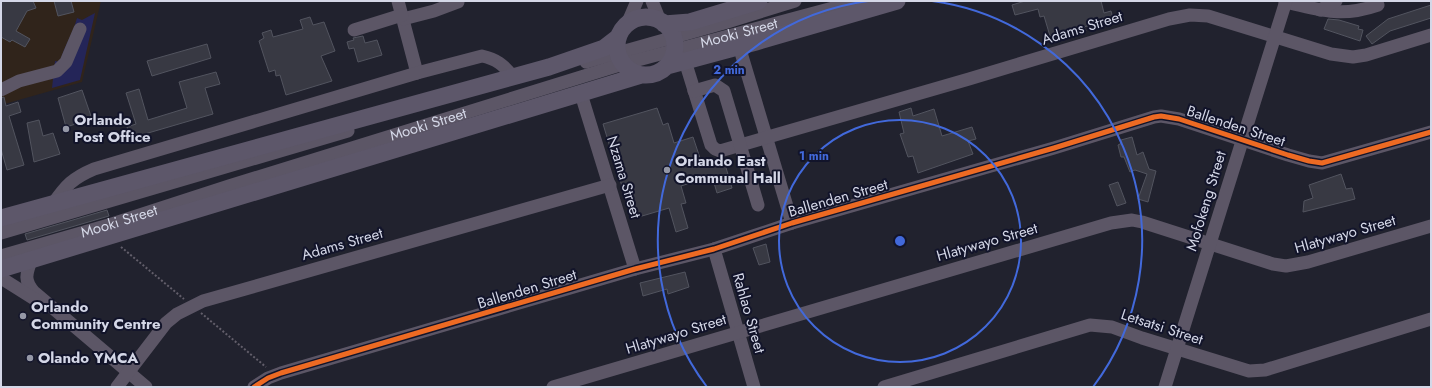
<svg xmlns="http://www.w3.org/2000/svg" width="1432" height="388" viewBox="0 0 1432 388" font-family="Jost,sans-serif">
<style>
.medical{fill:#30241b}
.green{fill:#242558}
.building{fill:#383943;stroke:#52545f}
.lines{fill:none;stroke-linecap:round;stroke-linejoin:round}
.path{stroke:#625e6a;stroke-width:2;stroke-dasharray:2 2;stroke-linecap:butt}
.minor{stroke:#5c5666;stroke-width:13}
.major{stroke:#5d576a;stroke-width:17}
.cycleway-casing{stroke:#12142a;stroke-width:8}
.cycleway{stroke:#ed6a23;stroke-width:5}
.ring{fill:none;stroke:#4269db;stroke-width:2}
.poi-dot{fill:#9598a6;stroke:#12142a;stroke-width:1.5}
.labels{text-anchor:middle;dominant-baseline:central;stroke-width:4;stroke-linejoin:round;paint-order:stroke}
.street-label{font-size:15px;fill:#d4d7e7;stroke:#12142a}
.poi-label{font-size:15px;font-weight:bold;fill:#d4d7e7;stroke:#12142a;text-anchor:start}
.centre{fill:#4269db;stroke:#12142a;stroke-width:2}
.ring-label{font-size:12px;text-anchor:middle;font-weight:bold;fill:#4269db;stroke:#12142a;stroke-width:4;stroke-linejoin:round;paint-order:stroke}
</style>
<rect width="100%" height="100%" fill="#21222e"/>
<path class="medical" d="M1,1H101L82,82L1,105Z"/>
<path class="green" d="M95,13L80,80L52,88L55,61L60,62C64,46 73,34 77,18L82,20Z"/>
<path class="building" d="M1,1H33L36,8L27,11L16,31L30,39L25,47L12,40L10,42L1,37Z
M54,1H71L74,12L58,16Z
M1025,1H1101L1104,13L1111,11L1114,22L1105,25L1104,21L1084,27L1086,31L1076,34L1074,29L1050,36L1044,16L1040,17L1038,9L1015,15L1012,5Z
M1431,5V18L1390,31L1372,44L1366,36L1388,19Z
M310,17L313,25L324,22L335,51L321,56L332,81L286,95L280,75L276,76L275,70L269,72L259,41L264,38L262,33L271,30L273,37L303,29L300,20Z
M1328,19L1339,20L1359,26L1358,29L1363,30L1360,41L1324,29Z
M363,36L365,43L377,40L382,55L358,62L354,48L349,49L347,42L354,40L353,38Z
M207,44L211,58L152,76L147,61Z
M216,72L220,84L205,88L213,114L131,138L127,127L136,124L126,93L139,89L148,120L187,108L179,82Z
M82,90L92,119L66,127L58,98Z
M4,97L6,106L18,102L21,112L9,116L24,165L7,170L1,149V98Z
M657,108L663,125L668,123L674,143L693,137L703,167L724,161L732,188L717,193L712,176L681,186L686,203L681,204L688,228L676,232L669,208L632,219L603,124Z
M911,108L913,116L934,109L942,136L972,127L976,139L968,141L973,154L918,173L913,156L908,157L900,134L904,133L899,112Z
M39,120L43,136L53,133L60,154L34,162L27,123Z
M1132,137L1137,155L1143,152L1149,169L1156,171L1148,202L1138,199L1147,174L1135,170L1130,172L1124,157H1121L1118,145L1122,143L1121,140Z
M1341,174L1346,189L1352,188L1355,199L1303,212L1304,201L1313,198L1309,185Z
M1118,182L1126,203L1117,206L1109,185Z
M107,210L109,216L27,240L25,234Z
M766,244L770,262L759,265L753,248Z
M685,272L689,287L668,294L667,289L643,296L640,283Z"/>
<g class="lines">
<path class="path" d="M121,247L184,299
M201,313L266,367"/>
<g class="minor">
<path d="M398,1L417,73"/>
<path d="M652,1L660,21"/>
<path d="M1285,2C1322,10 1340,18 1378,5"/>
<path d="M1320,10L1336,1"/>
<path d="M403,19L434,11L458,2"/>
<path d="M628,22L637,1"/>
<path d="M354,30L402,15"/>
<path d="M739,46L792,223"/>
<path d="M685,61L711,145L715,149L720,151L969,79L1169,19L1190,15L1208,16L1331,54L1353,57L1366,55L1431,35"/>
<path d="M586,62L724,23L795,1"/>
<path d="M1,90L19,81L57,71L66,62L80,29"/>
<path d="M694,91L715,85L724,91L758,205"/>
<path d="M581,94L635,269"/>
<path d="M53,204C66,185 73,178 94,169L417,73L482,56C496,59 504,65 512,76"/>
<path d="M1,233L348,131"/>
<path d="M714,249L754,387"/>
<path id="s1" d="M1,256L112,224L229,186L623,64L859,1"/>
<path d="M31,261C26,274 24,281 34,292L146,387"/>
<path d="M1,278L36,300"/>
<path d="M117,387L166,323L177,314L203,301L610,185"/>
<path d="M254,387L268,378L281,373L635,269L714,249L792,223L1054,148L1154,117L1161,116L1179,119L1288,155L1309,161L1322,163L1431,132"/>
<path d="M553,387L1111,223L1132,220L1142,222L1273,264L1286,266L1308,262L1431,226"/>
<path d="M884,387L1090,325L1112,327L1142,338L1249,371L1265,370L1431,319"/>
<path d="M1165,387L1286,1"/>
</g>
<path class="major" d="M617 46a29 29 0 1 1 58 0a29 29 0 1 1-58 0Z
M664,24L690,22L759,1
M667,66L756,42L897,1
M1,218L549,67L604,48L617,38
M1,269L641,75"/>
<defs>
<path id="cycleway" d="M254,387L268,378L281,373L635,269L714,249L792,223L1054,148L1154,117L1161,116L1179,119L1288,155L1309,161L1322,163L1431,132"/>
</defs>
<use href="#cycleway" class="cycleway-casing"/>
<use href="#cycleway" class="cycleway"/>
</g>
<g class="ring">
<circle cx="900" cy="241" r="121"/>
<path d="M707 387A242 242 0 0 1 868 1M932 1A242 242 0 0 1 1093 387"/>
</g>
<g class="poi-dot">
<circle cx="66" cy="129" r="4"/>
<circle cx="667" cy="170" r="4"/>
<circle cx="23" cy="316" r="4"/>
<circle cx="30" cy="358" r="4"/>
</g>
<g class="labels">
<g class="street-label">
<text transform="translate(1082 28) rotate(-17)">Adams Street</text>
<text stroke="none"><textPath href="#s1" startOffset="771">Mooki Street</textPath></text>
<text stroke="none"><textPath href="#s1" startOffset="447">Mooki Street</textPath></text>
<text transform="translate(1236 126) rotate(18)">Ballenden Street</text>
<text transform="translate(624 177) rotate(73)">Nzama Street</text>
<text transform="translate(838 198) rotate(-16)">Ballenden Street</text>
<text transform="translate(1206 201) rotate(-73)">Mofokeng Street</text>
<text stroke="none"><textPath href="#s1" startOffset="123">Mooki Street</textPath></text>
<text transform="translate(1345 234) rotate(-16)">Hlatywayo Street</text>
<text transform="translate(987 242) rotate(-16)">Hlatywayo Street</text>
<text transform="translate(342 244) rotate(-16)">Adams Street</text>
<text transform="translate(527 289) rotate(-17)">Ballenden Street</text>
<text transform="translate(749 313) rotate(74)">Rahlao Street</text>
<text transform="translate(1162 327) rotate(18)">Letsatsi Street</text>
<text transform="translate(676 334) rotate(-17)">Hlatywayo Street</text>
</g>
<g class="poi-label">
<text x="74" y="120">Orlando<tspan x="74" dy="17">Post Office</tspan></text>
<text x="675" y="161">Orlando East<tspan x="675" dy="17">Communal Hall</tspan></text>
<text x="31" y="307">Orlando<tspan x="31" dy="17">Community Centre</tspan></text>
<text x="38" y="358">Olando YMCA</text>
</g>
</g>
<circle cx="900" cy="241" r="6" class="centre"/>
<g class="ring-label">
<text x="729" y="74">2 min</text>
<text x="814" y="160">1 min</text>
</g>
<rect width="1432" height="388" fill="none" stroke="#d4d7e7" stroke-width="4"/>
</svg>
